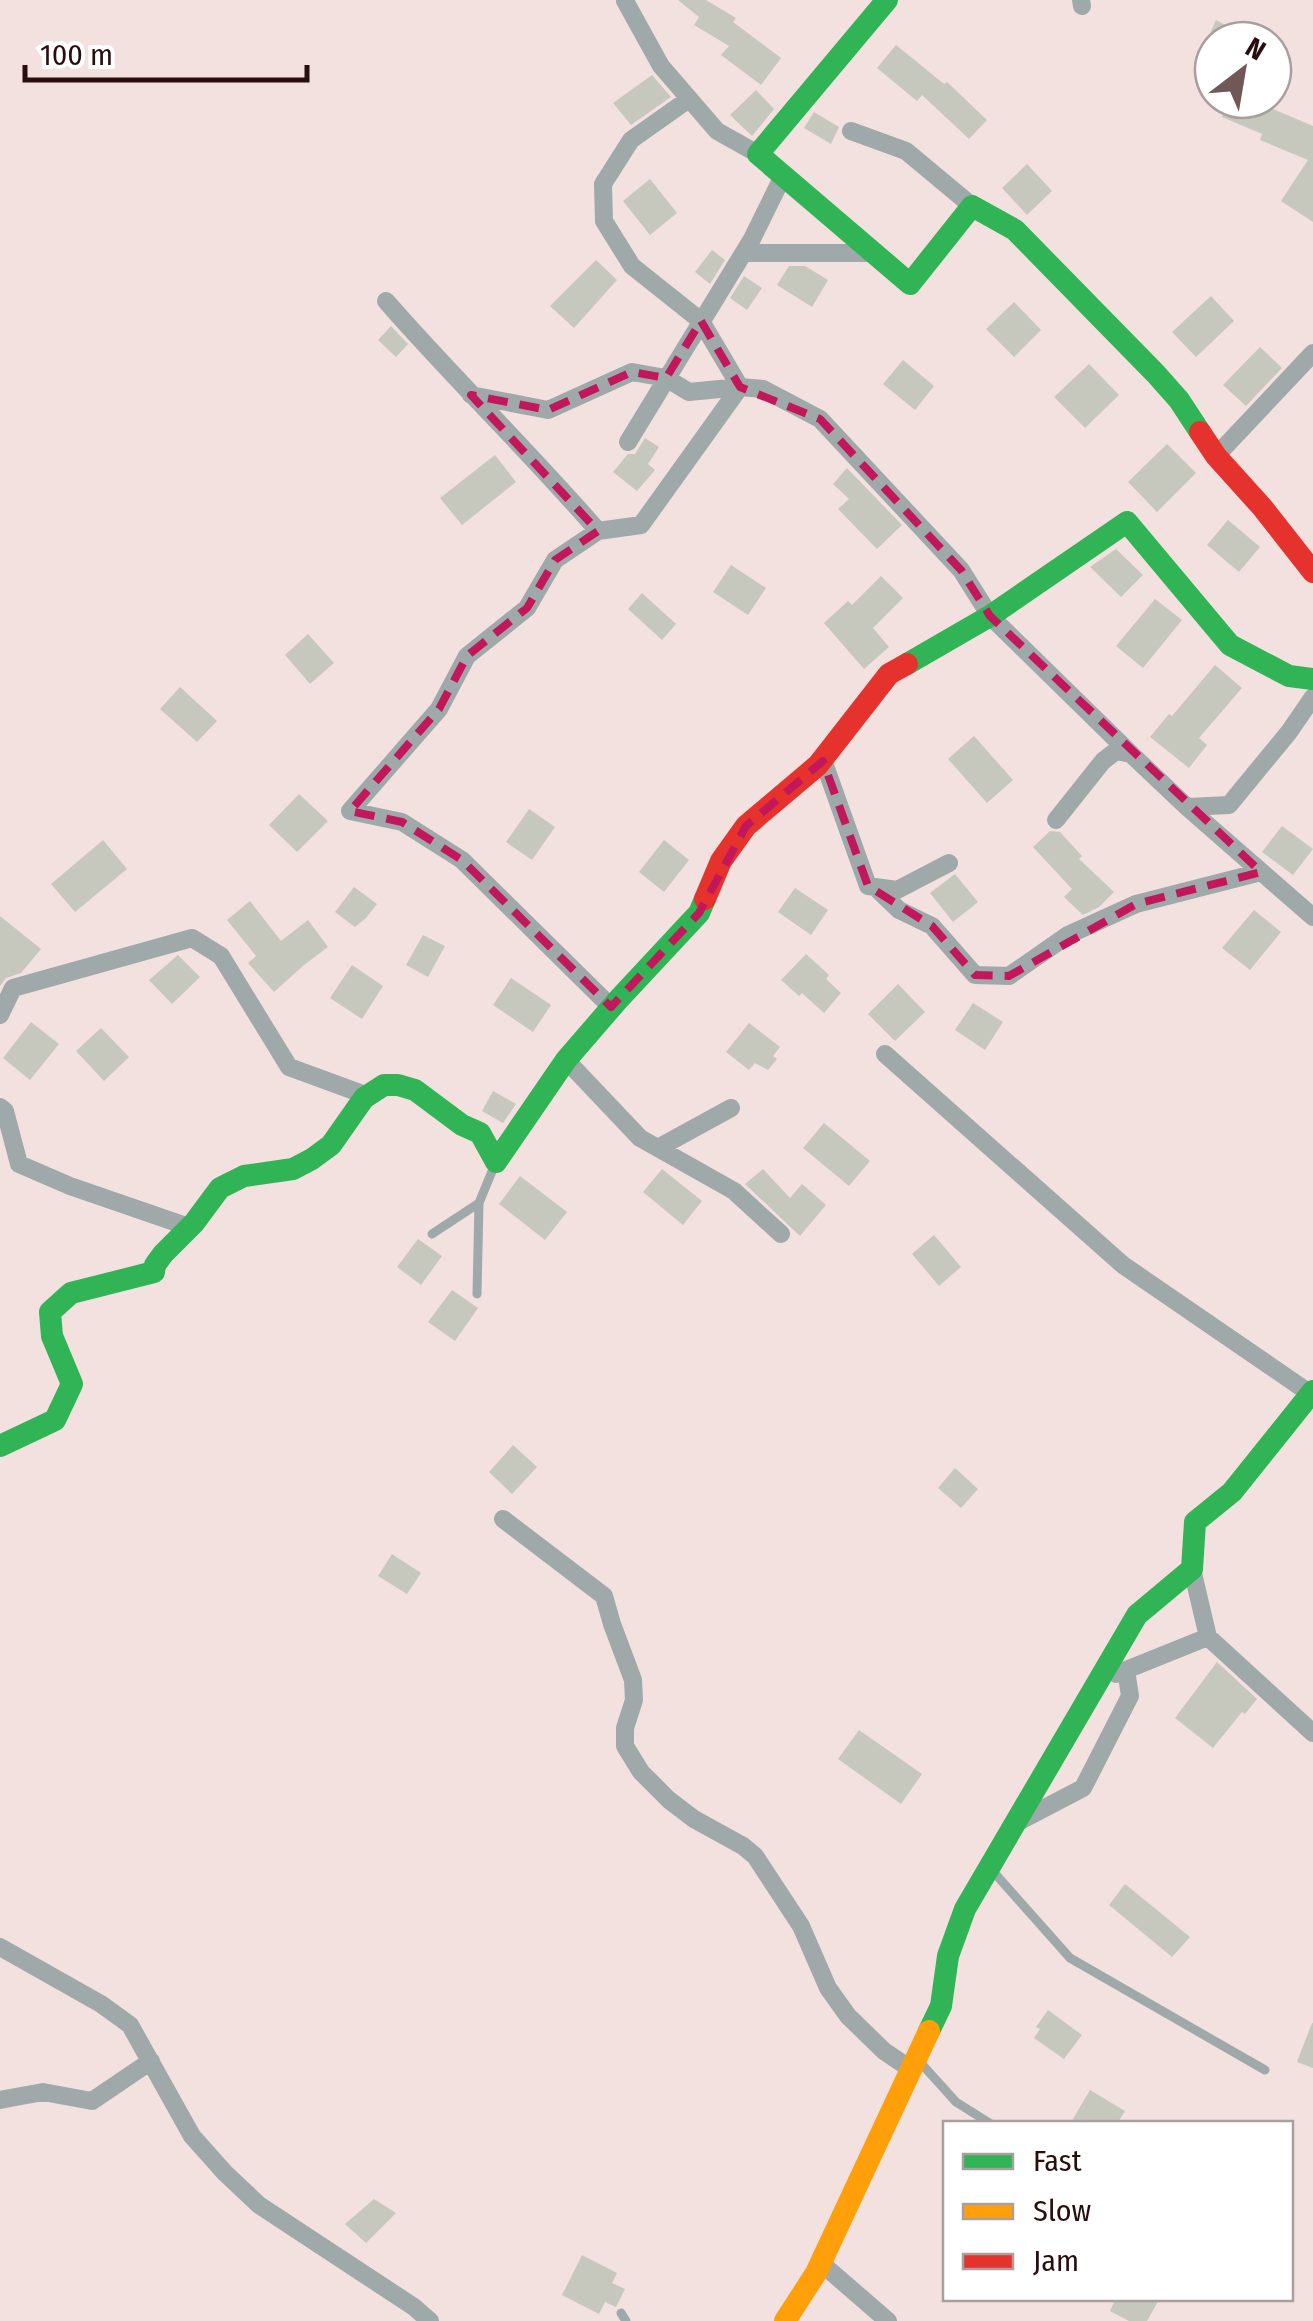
<svg xmlns="http://www.w3.org/2000/svg" width="1313" height="2321" viewBox="0 0 1313 2321" font-family="'Fira Sans Condensed',sans-serif">
<style>
.building{fill:#c6c7bd}
.lines{fill:none;stroke-linecap:round;stroke-linejoin:round}
.lane{stroke:#a0a9a9;stroke-width:9}
.street{stroke:#a0a9a9;stroke-width:18}
.fast{stroke:#30b455;stroke-width:22}
.slow{stroke:#ff9f0a;stroke-width:22}
.jam{stroke:#e5322d;stroke-width:22}
.marked{fill:none;stroke:#c2185b;stroke-width:8;stroke-dasharray:20 12;stroke-linejoin:round}
</style>
<rect width="100%" height="100%" fill="#f3e1e0"/>
<path class="building" d="M678,0H706L736,18L733,22L781,58L761,85L721,55L729,46L694,25L699,17Z
M1216,20L1233,29L1228,40H1207Z
M896,45L944,84L947,82L987,120L969,139L922,95L917,101L877,68Z
M652,75L671,97L631,125L613,103Z
M756,90L774,109L752,136L730,115Z
M1229,100H1276L1273,109L1313,126V222L1281,201L1308,160L1260,140L1262,134L1222,117Z
M814,112L839,127L831,144L804,128Z
M1027,164L1052,191L1027,215L1002,188Z
M650,179L677,213L650,235L623,201Z
M712,250L725,260L710,284L695,272Z
M596,260L617,280L574,328L550,306Z
M789,266H805L828,280L812,307L777,285Z
M744,276L762,288L747,310L730,298Z
M1211,296L1234,321L1196,357L1172,332Z
M1014,302L1041,330L1014,357L986,329Z
M391,326L408,344L396,357L378,340Z
M1260,347L1282,368L1246,406L1223,385Z
M903,360L934,386L915,410L883,384Z
M1089,364L1119,395L1085,428L1054,397Z
M645,438L659,447L648,464L655,470L637,491L613,472L628,454H635Z
M1167,444L1196,473L1157,512L1128,482Z
M495,455L516,482L462,525L440,498Z
M847,468L902,525L877,549L838,509L849,499L833,484Z
M1228,520L1260,547L1239,572L1207,545Z
M1116,549L1143,575L1121,597L1090,567Z
M731,565L766,588L748,615L713,592Z
M881,576L903,598L873,628L889,647L864,669L824,623L848,601L852,605Z
M642,593L676,624L662,640L628,609Z
M1155,599L1182,620L1143,668L1116,646Z
M308,634L334,663L310,684L285,655Z
M1215,665L1242,688L1199,738L1207,745L1189,768L1150,737L1169,714L1172,716Z
M180,687L217,721L197,742L160,709Z
M974,736L1013,780L987,803L948,759Z
M299,794L328,821L297,852L269,825Z
M529,809L555,827L532,860L506,842Z
M1282,826L1313,849L1293,875L1262,852Z
M1050,831L1060,832L1082,856L1079,859L1114,892L1099,907L1083,915L1064,897L1072,889L1033,847Z
M103,840L127,869L75,912L51,884Z
M664,840L689,860L664,892L639,872Z
M955,874L978,902L953,922L930,893Z
M354,887L377,904L366,918L355,927L335,912Z
M795,888L828,910L811,935L778,912Z
M250,901L281,941L308,920L328,947L304,965L274,992L248,963L256,956L227,920Z
M1254,910L1281,932L1250,970L1222,948Z
M0,916L41,949L21,973L6,978L0,986Z
M423,935L445,946L428,977L406,965Z
M806,954L829,975L826,979L841,993L824,1013L802,993L799,996L781,980Z
M178,955L200,977L172,1004L149,980Z
M352,965L383,986L362,1019L330,998Z
M511,978L551,1005L533,1032L493,1005Z
M898,984L925,1012L895,1041L868,1014Z
M973,1003L1003,1022L985,1050L955,1030Z
M31,1022L59,1044L30,1080L3,1058Z
M749,1023L780,1047L773,1056L777,1059L768,1070L755,1063L749,1070L726,1052Z
M101,1028L129,1057L104,1081L76,1051Z
M493,1091L516,1104L503,1123L482,1111Z
M824,1123L870,1161L849,1186L803,1148Z
M662,1169L702,1201L683,1225L643,1192Z
M763,1169L790,1198L802,1184L826,1205L800,1236L745,1184Z
M520,1176L567,1212L545,1240L499,1204Z
M934,1235L961,1267L939,1286L912,1254Z
M418,1239L442,1256L421,1285L397,1267Z
M452,1290L478,1308L455,1341L428,1322Z
M513,1445L537,1467L512,1494L489,1472Z
M955,1468L978,1489L961,1508L938,1488Z
M392,1554L421,1573L407,1594L378,1576Z
M1217,1662L1257,1699L1245,1714L1242,1712L1213,1748L1175,1718Z
M859,1730L922,1774L901,1804L838,1759Z
M1125,1884L1190,1937L1172,1957L1109,1905Z
M1048,2010L1082,2035L1064,2059L1034,2038L1040,2029L1036,2027Z
M1312,2023H1313V2068L1297,2062Z
M1090,2090L1125,2111L1117,2124H1070Z
M374,2199L396,2213L366,2243L345,2224Z
M582,2255L617,2273L612,2283L625,2289L616,2307L605,2302L599,2314L562,2295Z
M1116,2298H1160L1147,2321H1129L1110,2311Z"/>
<g class="lines">
<path class="lane" d="M432,1234L479,1203
M477,1294L479,1203L495,1164
M991,1869L1070,1958L1265,2070
M919,2061L956,2102L991,2124
M621,2313L626,2321"/>
<path class="street" d="M1081,0L1082,6
M625,1L661,66L717,131L758,154
M689,99L631,140L603,184L604,221L632,266L701,321L740,387L763,389L820,419L961,570L990,616L1131,754
M851,131L906,151L972,206
M744,253H873
M386,301C455,380 530,452 598,531L641,525L740,387
M471,395L548,410L632,372L666,378L689,392L740,387
M628,442L752,239L783,176
M1216,456L1313,353
M598,531L555,560L527,608L467,656L439,709L350,811L402,822L462,860L611,1007
M823,760L868,886L897,890L949,863
M1187,807L1313,917
M1056,820L1103,761L1116,751L1131,754L1187,807L1229,805L1289,732L1313,697
M875,887L899,910L932,926L975,975L1009,976L1068,935L1136,904L1261,872
M0,1015L13,988L192,938L221,956L289,1067L368,1096
M885,1054L1123,1265L1311,1394
M566,1060L640,1138L734,1191L781,1234
M0,1107L5,1111L19,1164L70,1186L189,1227
M658,1148L731,1108
M503,1519L604,1596L612,1624L633,1680L634,1700L625,1728V1746L641,1772L669,1800L694,1819L743,1846L755,1856L801,1926L828,1988L848,2016L884,2051L912,2070
M1208,1637L1313,1733
M1116,1674L1208,1637L1192,1569
M1016,1823L1083,1788L1130,1696L1126,1670
M0,1947L101,2004L130,2025L192,2136L225,2173L259,2205L414,2307L430,2321
M0,2100L43,2092L92,2101L151,2061
M821,2263L888,2321"/>
<path class="fast" d="M887,0L758,154L910,284L972,206L1015,230L1156,374L1179,400L1200,432
M907,664L990,616L1127,522L1230,645L1289,676L1313,679
M0,1446L55,1420L72,1384L52,1336L50,1312L71,1293L154,1272L155,1265L163,1254L194,1223L220,1188L244,1176L293,1169L312,1159L331,1145L364,1098L384,1085H398L415,1090L462,1125L480,1133L496,1162L566,1060L617,1001L699,913L705,899
M929,2031L941,2006L948,1956L965,1909L1137,1615L1192,1569L1195,1522L1232,1492L1313,1391"/>
<path class="slow" d="M785,2321L816,2273L929,2031"/>
<path class="jam" d="M1200,432L1216,456L1262,507L1313,572
M705,899L721,861L746,826L818,765L889,674L907,664"/>
</g>
<path class="marked" d="M701,321L740,387L820,419L961,570L990,616L1261,872L1136,904L1009,976L975,975L932,926L868,886L823,761L746,826L699,913L611,1007L462,860L402,822L350,811L439,709L467,656L527,608L555,560L598,531L471,395L548,410L632,372L666,378Z"/>
<rect x="943" y="2121" width="350" height="180" fill="#ffffff" stroke="#a99f9f" stroke-width="2.5"/>
<rect x="963" y="2154" width="50" height="15" fill="#30b455" stroke="#a99f9f" stroke-width="2.5"/>
<text x="1033" y="2171" font-size="30" fill="#290e0e">Fast</text>
<rect x="963" y="2204" width="50" height="15" fill="#ff9f0a" stroke="#a99f9f" stroke-width="2.5"/>
<text x="1033" y="2221" font-size="30" fill="#290e0e">Slow</text>
<rect x="963" y="2254" width="50" height="15" fill="#e5322d" stroke="#a99f9f" stroke-width="2.5"/>
<text x="1033" y="2271" font-size="30" fill="#290e0e">Jam</text>
<g transform="translate(1243 70) rotate(31)"><circle r="48" fill="#ffffff" stroke="#a99f9f" stroke-width="2.5"/>
<path d="M0-8L18 38L0 25L-18 38Z" fill="#705858"/>
<text y="-15" font-size="28" font-weight="bold" text-anchor="middle" fill="#290e0e">N</text>
</g>
<path d="M25 65v15h282v-15" fill="none" stroke="#290e0e" stroke-width="5"/>
<text x="40" y="65" font-size="30" fill="#290e0e" stroke="#ffffff" stroke-width="8" paint-order="stroke">100 m</text>
</svg>
